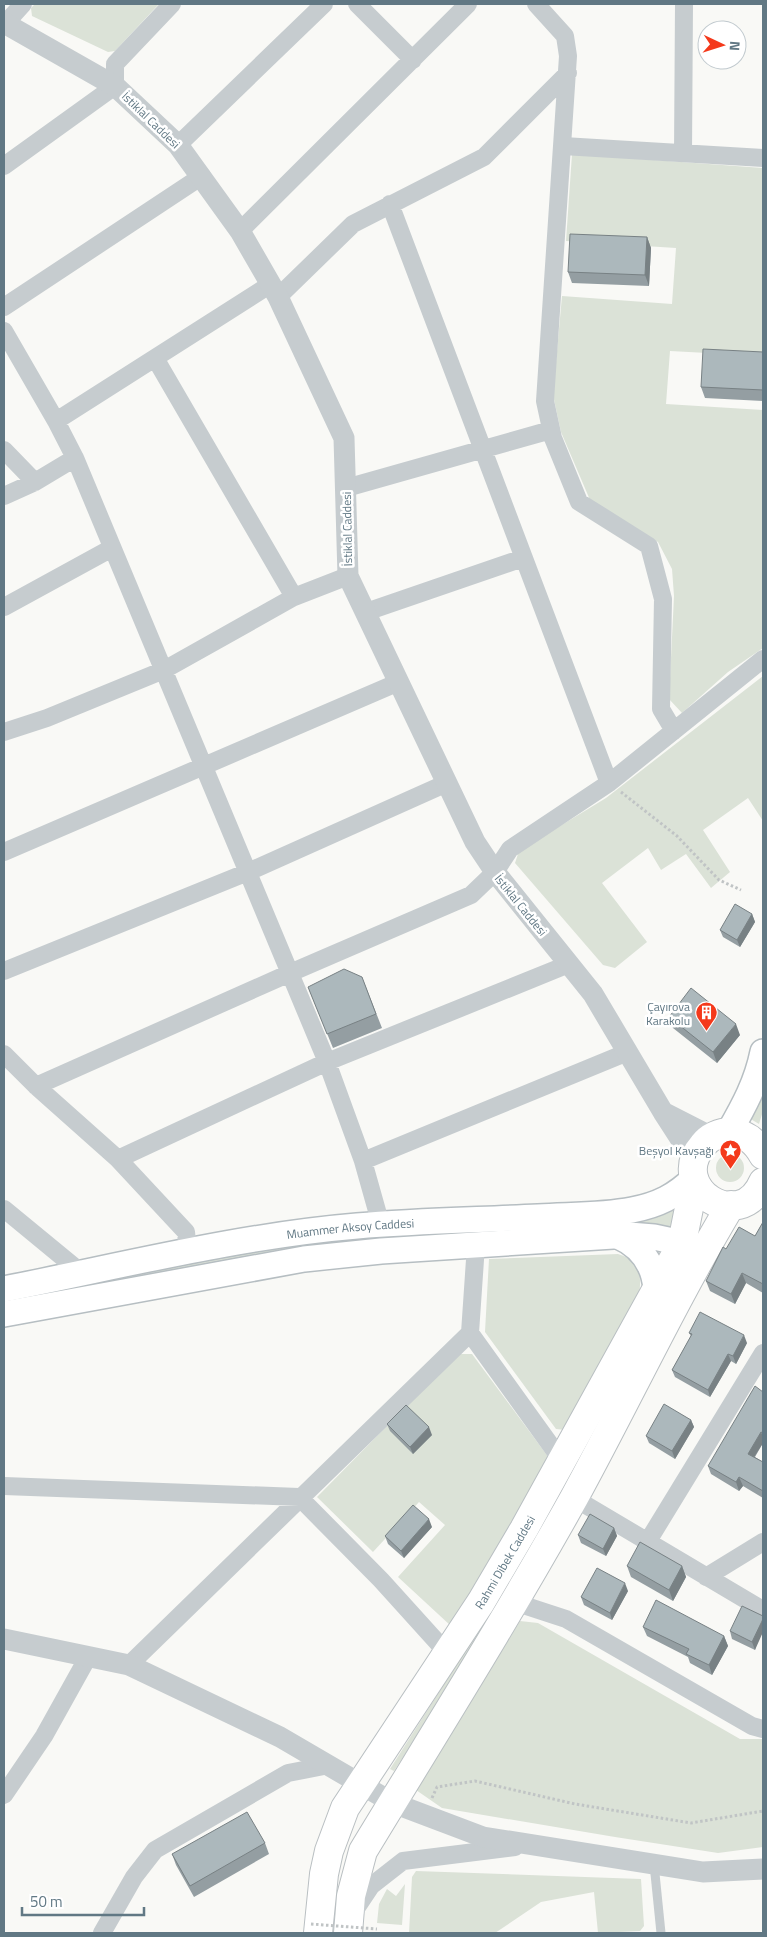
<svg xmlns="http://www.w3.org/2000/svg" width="767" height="1937" viewBox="0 0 767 1937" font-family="'Titillium Web',sans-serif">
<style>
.green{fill:#dbe2d7}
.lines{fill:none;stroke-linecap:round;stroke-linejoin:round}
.secondary-casing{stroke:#b6bec2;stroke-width:28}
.primary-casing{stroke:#b9bfc2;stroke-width:30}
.path{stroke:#c0c4c5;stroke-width:3;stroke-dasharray:2.5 2.5;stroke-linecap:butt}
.service{stroke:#c6cccf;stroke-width:9}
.minor{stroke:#c6cccf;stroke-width:18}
.tertiary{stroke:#c6cccf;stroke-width:21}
.secondary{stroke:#fff;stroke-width:25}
.primary{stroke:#fff;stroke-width:28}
.path-bridge{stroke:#c0c4c5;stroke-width:3;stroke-dasharray:2.5 2.5;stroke-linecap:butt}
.wall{fill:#949ea2}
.shaded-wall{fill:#788184}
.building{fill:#acb8bc;stroke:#788184}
.labels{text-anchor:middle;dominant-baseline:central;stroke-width:5;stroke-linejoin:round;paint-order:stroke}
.street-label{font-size:12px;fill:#617884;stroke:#fff}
.poi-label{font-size:12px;fill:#617884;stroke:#fff;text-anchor:end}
</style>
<rect width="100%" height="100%" fill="#f9f9f6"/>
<path class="green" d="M35,4H159L115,51L108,52L32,16L31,8Z
M572,154L763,168V356L670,351L666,404L763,410V648L728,672L682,713L669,699L674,596L672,569L658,542L590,500L561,432L553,395L562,296L672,304L676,248L566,241Z
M763,676V821L748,798L703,830L730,872L711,888L686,854L661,870L648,848L602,883L647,942L615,968L603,965L515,863L519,851L606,798Z
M763,1087V1111L759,1124L749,1118Z
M716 1168a14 14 0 1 1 28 0a14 14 0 1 1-28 0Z
M676,1210L669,1230L4,1305V1298L314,1240L651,1216Z
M618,1254C640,1260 642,1276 639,1295L566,1430L556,1429L485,1332L489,1259Z
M458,1354H472L552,1462L451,1626L398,1577L445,1525L419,1502L373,1552L317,1497Z
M534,1543L510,1594L394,1771L390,1769Z
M520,1621L538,1623L740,1739H763V1847L718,1853L615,1837L442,1808L416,1790Z
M416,1871L641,1879L644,1926L640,1931L598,1933L594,1892L541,1902L495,1933H409L412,1877Z
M405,1884L402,1925L377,1923L379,1904L387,1889L396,1896Z"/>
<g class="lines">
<defs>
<g id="secondary">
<path d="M729,1132C744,1106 757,1082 763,1052"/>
<path d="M618,1236C641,1246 654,1264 656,1289"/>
<path id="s1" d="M4,1289C121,1266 238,1236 357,1226C417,1221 478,1220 538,1217C569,1215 601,1216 632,1210C658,1205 676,1196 694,1178"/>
<path d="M4,1314L304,1259L381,1251L629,1235L654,1237L682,1243"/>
</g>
<g id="primary">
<path d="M763,1155C756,1142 745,1133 730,1132C720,1132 709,1137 703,1145C666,1187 740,1236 763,1182"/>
<path id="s2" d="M318,1933L324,1874L329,1851L345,1808L481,1602L524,1529L682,1243L690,1203L699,1189"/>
<path d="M348,1933L351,1896L363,1851C434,1734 507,1618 574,1498C627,1401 674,1300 731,1205"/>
</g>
</defs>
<use href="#secondary" class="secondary-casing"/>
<use href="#primary" class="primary-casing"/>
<path class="path" d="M621,792L677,836L719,880L741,890
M432,1798L437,1787L475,1781L575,1804L691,1823L763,1811"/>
<path class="service" d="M654,1864L661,1933"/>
<path class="minor" d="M357,4L413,60
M536,4L565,36L568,56L545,401L553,438L579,502L649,546L663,599L661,709L674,731
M5,24L23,4
M178,145L324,4
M563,146L763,158
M683,153L684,4
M4,166L115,86V64L172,4
M390,204L609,783
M240,231L468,4
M278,297L353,224L484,157L568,73
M4,307L202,176
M4,331L56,421L75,458L327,1062L363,1161L381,1225
M155,358L294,597
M56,421L271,284
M4,450L35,482
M346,488L551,430
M4,496L35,482L75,458
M4,607L112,548
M366,612L523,558
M4,732L47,718L164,670L294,597L348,576
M4,852L399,682
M4,971L248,872L447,783
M4,1054L36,1086L118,1159L186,1232L188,1252
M36,1086L290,973L471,895L495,872L510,849L609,783L763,659
M118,1159L327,1062L569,964
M363,1161L628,1052
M4,1209L83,1274
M476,1245L470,1333L562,1461
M4,1486L299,1497L381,1580L447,1653
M574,1498L763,1610
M648,1541L763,1353
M706,1577L763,1542
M514,1602L566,1619L752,1726L763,1729
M129,1665L470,1333
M4,1795L44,1736L88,1657
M353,1913L371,1886L403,1861L515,1847
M102,1933L134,1877L155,1850L288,1773L329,1765"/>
<path class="tertiary" d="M4,23L115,86L178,145L240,231L278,297L344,438L348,576L475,842L495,872L593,994L663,1112L694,1160
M663,1112L712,1137
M4,1639L129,1665L280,1737L393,1803L483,1837L703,1872L763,1869"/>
<use href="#secondary" class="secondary"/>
<use href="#primary" class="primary"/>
<path class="path-bridge" d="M311,1924L377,1929"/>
</g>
<path class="wall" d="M647,237L651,248L649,286L572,283L568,272Z
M763,352V401L705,398L701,387Z
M752,914L755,922L740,947L723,937L720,930Z
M362,977L382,1028L333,1048L308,987Z
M669,1017L740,1035L717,1063L673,1028Z
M763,1222V1293L746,1283L735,1304L710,1291L706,1281L755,1236Z
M689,1333L747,1343L736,1364L731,1361L710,1397L675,1377L672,1370L691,1336Z
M763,1392V1443L755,1457L763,1462V1498L743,1486L739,1491L711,1474L708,1466Z
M691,1420L694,1427L675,1459L649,1443L646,1436Z
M387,1424L432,1435L413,1454L390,1431Z
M432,1527L404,1558L388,1544L385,1536Z
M614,1528L617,1536L606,1556L581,1543L578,1535Z
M627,1566H682L686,1577L673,1601L631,1577Z
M628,1591L612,1620L584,1605L581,1597Z
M763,1616L755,1650L732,1639L730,1631Z
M643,1627L724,1636L728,1646L712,1675L690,1663L688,1657L647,1636Z
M265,1843L269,1854L194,1897L176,1865L172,1854Z"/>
<path class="shaded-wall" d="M647,237L651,248L649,286L645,275Z
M752,914L755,922L740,947L737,940Z
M736,1024L740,1035L717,1063L713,1052Z
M742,1273L746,1283L735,1304L731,1294Z
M744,1335L747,1343L736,1364L733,1356Z
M728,1354L731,1361L710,1397L708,1390Z
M691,1420L694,1427L675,1459L672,1451Z
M429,1427L432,1435L413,1454L410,1447Z
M761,1432L763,1437V1443L751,1462L748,1454Z
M739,1477L743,1486L739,1491L736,1482Z
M429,1519L432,1527L404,1558L401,1551Z
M614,1528L617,1536L606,1556L603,1549Z
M682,1566L686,1577L673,1601L669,1590Z
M625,1583L628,1591L612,1620L610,1613Z
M763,1619V1632L755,1650L752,1642Z
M724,1636L728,1646L712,1675L709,1665Z"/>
<path class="building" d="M570,234L647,237L645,275L568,272Z
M703,349L763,352V390L701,387Z
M735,904L752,914L737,940L720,930Z
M344,969L362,977L376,1014L327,1034L308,987Z
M691,988L736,1024L713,1052L669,1017Z
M763,1222V1284L742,1273L731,1294L706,1281L723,1247L726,1249L739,1227L755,1236Z
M700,1312L744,1335L733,1356L728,1354L708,1390L672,1370L692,1334L689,1333Z
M755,1386L763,1392V1433L761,1432L748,1454L763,1462V1491L739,1477L736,1482L708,1466Z
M664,1404L691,1420L672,1451L646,1436Z
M406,1405L429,1427L410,1447L387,1424Z
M413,1505L429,1519L401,1551L385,1536Z
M590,1514L614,1528L603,1549L578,1535Z
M640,1542L682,1566L669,1590L627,1566Z
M597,1568L625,1583L610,1613L581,1597Z
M656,1600L724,1636L709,1665L686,1654L689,1649L643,1627Z
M742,1606L763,1616V1619L752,1642L730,1631Z
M247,1812L265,1843L190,1886L172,1854Z"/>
<defs>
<symbol id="building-pin" viewBox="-11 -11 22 30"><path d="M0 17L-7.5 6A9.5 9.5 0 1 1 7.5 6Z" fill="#f4391b" stroke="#fff"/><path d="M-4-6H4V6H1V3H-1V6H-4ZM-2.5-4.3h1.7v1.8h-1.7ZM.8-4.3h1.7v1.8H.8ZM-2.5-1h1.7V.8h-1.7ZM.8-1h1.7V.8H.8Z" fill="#fff"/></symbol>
<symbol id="sight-pin" viewBox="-11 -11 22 30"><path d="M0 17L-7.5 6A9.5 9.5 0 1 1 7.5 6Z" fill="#f4391b" stroke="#fff"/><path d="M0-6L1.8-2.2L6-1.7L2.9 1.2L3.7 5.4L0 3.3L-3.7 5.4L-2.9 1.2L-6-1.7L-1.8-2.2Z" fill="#fff"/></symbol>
</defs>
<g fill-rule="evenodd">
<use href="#building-pin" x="694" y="1000" width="25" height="34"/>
<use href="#sight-pin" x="718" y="1138" width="25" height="34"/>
</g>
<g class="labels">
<g class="street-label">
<text transform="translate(151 120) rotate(44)">İstiklal Caddesi</text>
<text transform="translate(347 529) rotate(-91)">İstiklal Caddesi</text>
<text transform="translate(521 905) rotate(51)">İstiklal Caddesi</text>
<text stroke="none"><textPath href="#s1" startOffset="352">Muammer Aksoy Caddesi</textPath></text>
<text stroke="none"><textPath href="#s2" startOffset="422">Rahmi Dibek Caddesi</textPath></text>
</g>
<g class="poi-label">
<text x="690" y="1006">Çayırova<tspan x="690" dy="14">Karakolu</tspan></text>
<text x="714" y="1150">Beşyol Kavşağı</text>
</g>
</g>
<rect width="767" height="1937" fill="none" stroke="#617884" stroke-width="10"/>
<g transform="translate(722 45) rotate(94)"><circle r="24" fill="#ffffff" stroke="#c0c9ce"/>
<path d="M0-4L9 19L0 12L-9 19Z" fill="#f4391b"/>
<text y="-8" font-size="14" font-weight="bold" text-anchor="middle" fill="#617884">N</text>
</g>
<path d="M22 1907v8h122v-8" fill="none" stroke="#617884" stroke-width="2.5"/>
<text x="30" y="1907" font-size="15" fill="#617884" stroke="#ffffff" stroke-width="4" paint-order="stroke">50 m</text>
</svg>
